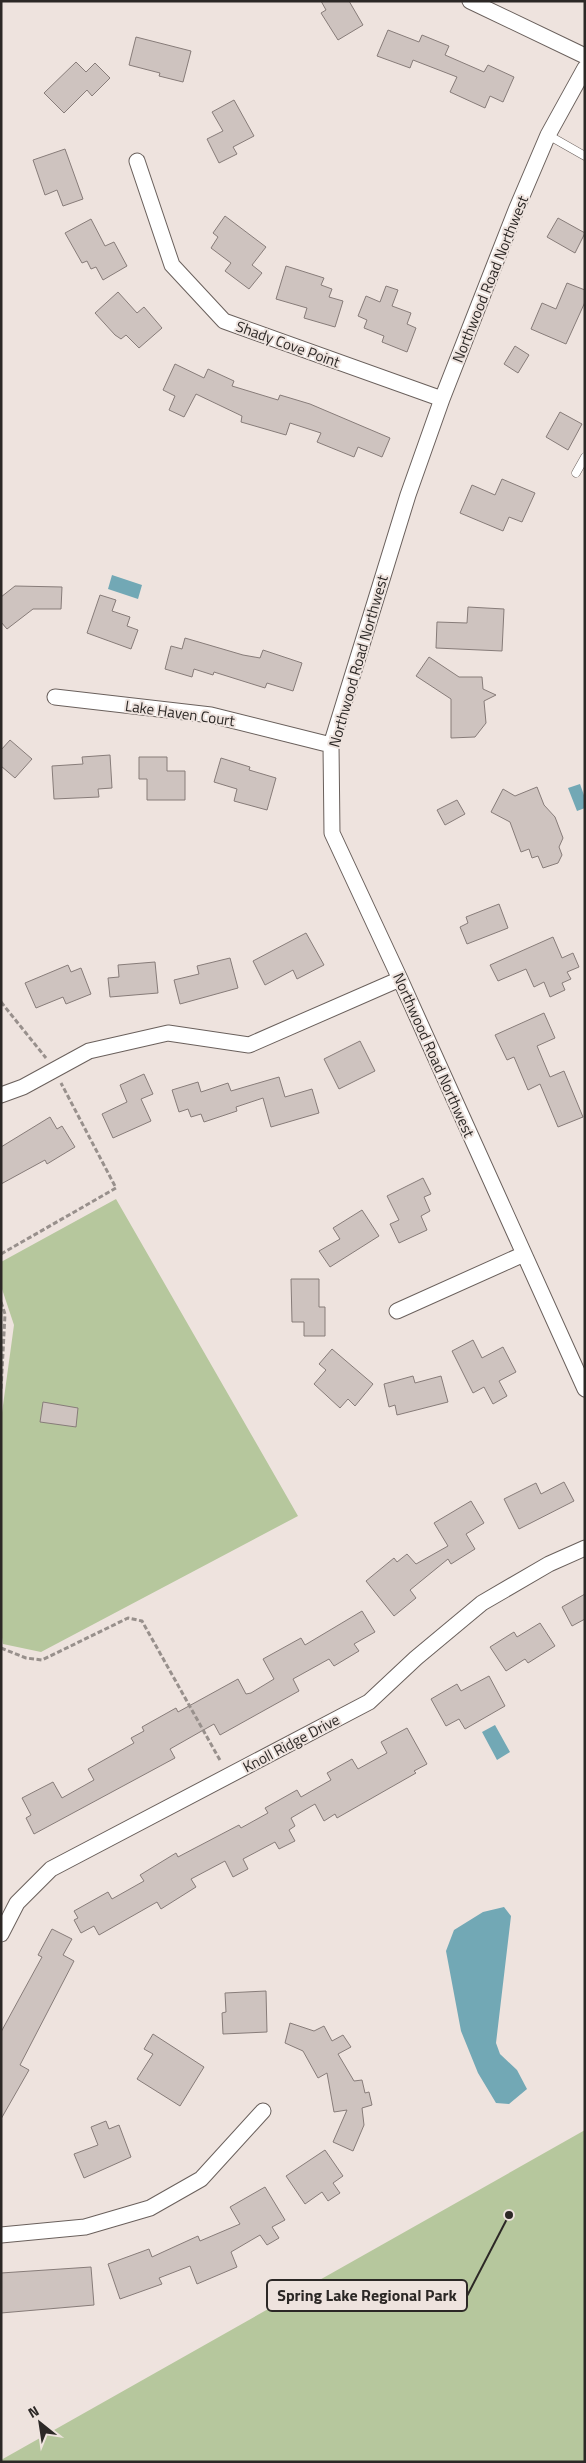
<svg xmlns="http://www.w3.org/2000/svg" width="586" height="2463" viewBox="0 0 586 2463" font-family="'Titillium Web',sans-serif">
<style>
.green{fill:#b6c79d}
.water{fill:#72a8b5}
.building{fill:#cec3bf;stroke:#877c79}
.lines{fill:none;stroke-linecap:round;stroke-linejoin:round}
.lane-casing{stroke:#6a605c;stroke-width:9}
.street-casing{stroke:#6a605c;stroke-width:17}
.path{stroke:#98908c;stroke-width:3;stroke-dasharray:5 2.5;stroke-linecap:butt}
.lane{stroke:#fff;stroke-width:8}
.street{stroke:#fff;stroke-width:15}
.labels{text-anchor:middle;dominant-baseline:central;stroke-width:4;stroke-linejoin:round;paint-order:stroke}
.street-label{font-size:15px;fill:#2c2826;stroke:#eee3de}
.leader{fill:none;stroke:#2c2826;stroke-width:2}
.callout-dot{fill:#2c2826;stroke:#eee3de;stroke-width:2}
.callout{fill:#eee3de;stroke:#2c2826;stroke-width:2}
.callout-label{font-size:16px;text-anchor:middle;font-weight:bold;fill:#2c2826}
</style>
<rect width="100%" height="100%" fill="#eee3de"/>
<path class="green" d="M116,1199L298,1516L41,1652L3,1644L1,1631V1420L14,1325L1,1286V1262Z
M585,2130V2462H1V2460Z"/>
<path class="water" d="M112,575L142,585L138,599L108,589Z
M580,784L585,798V808L577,811L568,788Z
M495,1725L510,1752L497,1760L482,1732Z
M504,1907L511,1916L496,2043L500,2054L517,2070L527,2089L509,2104L496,2103L478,2073L461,2031L446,1951L454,1930L483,1912Z"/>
<path class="building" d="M321,1H349L363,25L338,40L321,13L326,10Z
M388,30L419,42L422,35L449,46L445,55L484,72L488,65L514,77L503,102L490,96L485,108L450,92L457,77L413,60L410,68L377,56Z
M136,37L191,51L183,82L159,76L160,73L129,65Z
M76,62L86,72L95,63L110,78L92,96L87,90L64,113L44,93Z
M234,100L254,136L233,147L237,154L219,163L207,139L223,131L212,112Z
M65,149L83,199L63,206L57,190L45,195L33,160Z
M225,216L266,247L252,265L262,273L249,289L225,271L231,263L211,248L218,237L213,233Z
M558,218L585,233L575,253L547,237Z
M91,219L105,246L114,242L127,266L103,280L96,267L91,269L87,261L82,263L65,233Z
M286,266L324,278L321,285L332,289L329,297L343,301L335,327L304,318L307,308L276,299Z
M567,283L585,290V302L566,344L531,329L542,303L556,309Z
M386,286L398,290L392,306L411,313L407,324L416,328L407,352L382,342L384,336L364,328L367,320L358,316L366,296L380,302Z
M118,292L137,313L144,307L162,328L139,348L126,335L121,339L115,335L95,313Z
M515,346L529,355L518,373L504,364Z
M175,364L204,378L208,369L234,381L232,386L278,400L280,395L310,404L390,438L382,457L358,447L354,457L317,442L321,433L290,423L286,435L241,422L242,416L196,394L184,417L169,410L175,396L163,390Z
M560,412L582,424L568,450L546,437Z
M502,479L535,493L522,522L509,517L503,531L460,513L472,485L495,495Z
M15,586L62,587L61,609H33L7,629L1,622V597Z
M100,595L116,600L112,611L130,617L127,626L138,630L131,649L87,633Z
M468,607L504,609L502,651L436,648L437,622L467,623Z
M185,638L243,655L260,658L263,650L302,663L293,691L267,683L265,688L214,672L213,675L194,669L192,677L165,669L171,646L182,649Z
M429,657L459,677H482L483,689L496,695L484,701L486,723L475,737L451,738V699L416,676Z
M10,740L32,759L15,778L1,766V750Z
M110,755L112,788L98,789L99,797L54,799L52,766L83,764L82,757Z
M139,757H167V771H185V800H147V779H139Z
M221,758L250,767L249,770L276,778L267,810L234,801L237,789L214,782Z
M537,787L544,805L555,817L563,838L559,847L562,855L558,863L543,868L538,856L532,858L529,849L521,852L510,822L491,812L503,789L515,796Z
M457,800L465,814L445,825L437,810Z
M499,904L508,928L467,944L460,927L468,923L466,917Z
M306,933L324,965L297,979L293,970L265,985L253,961Z
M553,937L562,958L573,953L579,967L567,972L571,979L562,983L565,990L550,997L544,982L534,987L526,969L498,981L490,965Z
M230,958L238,988L180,1004L174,980L199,974L197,966Z
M155,962L158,993L110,997L108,978L119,977L118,965Z
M68,965L71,972L81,968L91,994L66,1004L63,997L36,1008L25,983Z
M544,1013L555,1038L537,1046L550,1077L564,1071L583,1117L558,1127L540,1084L528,1090L514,1057L507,1060L495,1035Z
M360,1041L375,1071L339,1089L324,1059Z
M144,1074L153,1094L141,1099L151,1121L113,1138L102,1114L127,1102L120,1085Z
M279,1077L285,1097L312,1089L319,1113L271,1127L263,1098L236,1107L237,1111L204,1122L201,1114L191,1117L188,1109L179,1112L172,1090L198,1082L201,1092L228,1083L231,1091Z
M50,1117L57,1129L62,1126L75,1147L47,1164L45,1160L1,1184V1147Z
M423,1178L431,1194L424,1197L430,1211L421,1216L427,1230L399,1243L390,1224L399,1220L387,1196Z
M362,1210L379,1236L330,1267L319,1251L340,1239L333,1228Z
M291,1279H319V1307H325V1336H304V1322H292Z
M473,1340L482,1358L503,1347L516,1372L499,1381L507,1396L493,1404L484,1387L473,1393L452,1351Z
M332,1349L373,1384L355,1406L348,1399L340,1408L314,1384L326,1370L319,1364Z
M413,1376L415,1383L441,1376L448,1402L397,1415L395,1405L389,1407L384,1384Z
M43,1402L78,1408L76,1427L40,1422Z
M564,1482L574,1501L519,1529L504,1499L536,1483L541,1494Z
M471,1501L484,1523L466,1534L475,1549L451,1564L448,1559L410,1590L416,1598L394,1616L366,1581L394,1558L397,1562L407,1554L416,1564L448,1546L434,1523Z
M585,1594V1619L572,1626L562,1607Z
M362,1611L375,1632L354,1644L359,1651L334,1666L329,1659L293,1679L299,1691L220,1735L214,1724L170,1749L175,1758L34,1834L26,1818L31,1815L22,1798L53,1782L62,1798L94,1780L88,1769L134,1743L131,1738L144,1731L142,1727L176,1708L178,1712L238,1679L246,1694L251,1693L274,1679L263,1659L301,1638L305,1645Z
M540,1623L555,1646L528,1663L525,1659L506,1671L490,1647L514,1632L517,1637Z
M489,1676L505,1706L465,1729L459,1719L446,1726L431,1699L457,1684L461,1691Z
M407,1728L427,1764L414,1771L416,1773L337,1818L335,1814L324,1821L315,1804L291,1818L295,1826L289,1830L295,1841L279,1849L275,1842L243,1859L248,1869L233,1877L225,1861L191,1879L196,1887L161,1909L157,1902L99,1935L94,1926L81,1933L74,1920L78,1918L74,1911L108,1892L112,1899L144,1881L140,1875L176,1853L178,1857L239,1825L241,1828L268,1813L265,1808L297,1790L301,1797L331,1780L327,1773L352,1759L358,1769L387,1753L381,1742Z
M52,1929L72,1939L63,1955L74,1961L20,2065L29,2070L1,2119V2032L42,1957L38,1955Z
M266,1991L267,2032L223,2034L222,2013L226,2012L225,1993Z
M290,2023L314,2031L324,2026L332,2041L343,2035L351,2047L338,2054L354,2081L362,2080L365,2093L369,2092L372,2105L362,2108L364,2125L353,2151L333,2142L347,2110L334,2112L327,2073L318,2078L303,2051L285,2043Z
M153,2034L204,2067L180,2106L137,2079L153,2054L144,2049Z
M106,2121L109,2129L119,2125L131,2157L84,2178L74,2154L98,2145L91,2127Z
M325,2150L343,2176L333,2183L340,2193L328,2201L322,2192L305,2204L286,2176Z
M265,2187L285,2220L272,2227L279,2238L267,2245L260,2235L231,2252L237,2267L197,2284L190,2266L159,2278L162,2284L120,2299L108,2264L149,2249L152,2257L198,2236L200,2241L240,2224L230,2207Z
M91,2267L94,2305L1,2313V2273Z"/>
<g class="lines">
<defs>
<path id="lane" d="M548,135L585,156
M576,473L585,457"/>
<path id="street" d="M470,1L585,56
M585,68L548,135L516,210L442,399L408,495L331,745L332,833L400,979L585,1389
M137,161L172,265L224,321L442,399
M55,697L211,715L331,745
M1,1095L23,1087L89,1051L168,1033L249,1045L400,979
M397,1311L524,1254
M1,1934L17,1903L51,1869L369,1702L416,1658L482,1603L549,1564L585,1548
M1,2235L85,2227L150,2208L201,2179L263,2111"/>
</defs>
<use href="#lane" class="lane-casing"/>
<use href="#street" class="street-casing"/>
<path class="path" d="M1,1002L46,1058
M1,1254L116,1188L61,1083
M1,1302L5,1314L1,1391
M1,1648L26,1658L42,1660L128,1618L142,1621L221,1762"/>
<use href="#lane" class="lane"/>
<use href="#street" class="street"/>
</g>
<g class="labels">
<g class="street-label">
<text transform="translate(490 279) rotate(-68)">Northwood Road Northwest</text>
<text transform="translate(288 344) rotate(20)">Shady Cove Point</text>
<text transform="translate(358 661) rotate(-74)">Northwood Road Northwest</text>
<text transform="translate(180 713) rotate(8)">Lake Haven Court</text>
<text transform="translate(434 1055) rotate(66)">Northwood Road Northwest</text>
<text transform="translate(291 1743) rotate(-28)">Knoll Ridge Drive</text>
</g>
</g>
<path class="leader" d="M509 2215L467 2296"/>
<circle class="callout-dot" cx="509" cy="2215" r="5"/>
<rect class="callout" x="267" y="2280" width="200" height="31" rx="5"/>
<g class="callout-label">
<text x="367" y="2301">Spring Lake Regional Park</text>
</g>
<rect width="586" height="2463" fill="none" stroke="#2c2826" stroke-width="5"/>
<g transform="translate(40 2423) rotate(330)" stroke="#eee3de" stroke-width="4" paint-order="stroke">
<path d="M0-4L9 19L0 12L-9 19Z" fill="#2c2826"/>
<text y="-8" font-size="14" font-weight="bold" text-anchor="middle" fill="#2c2826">N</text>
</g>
</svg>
